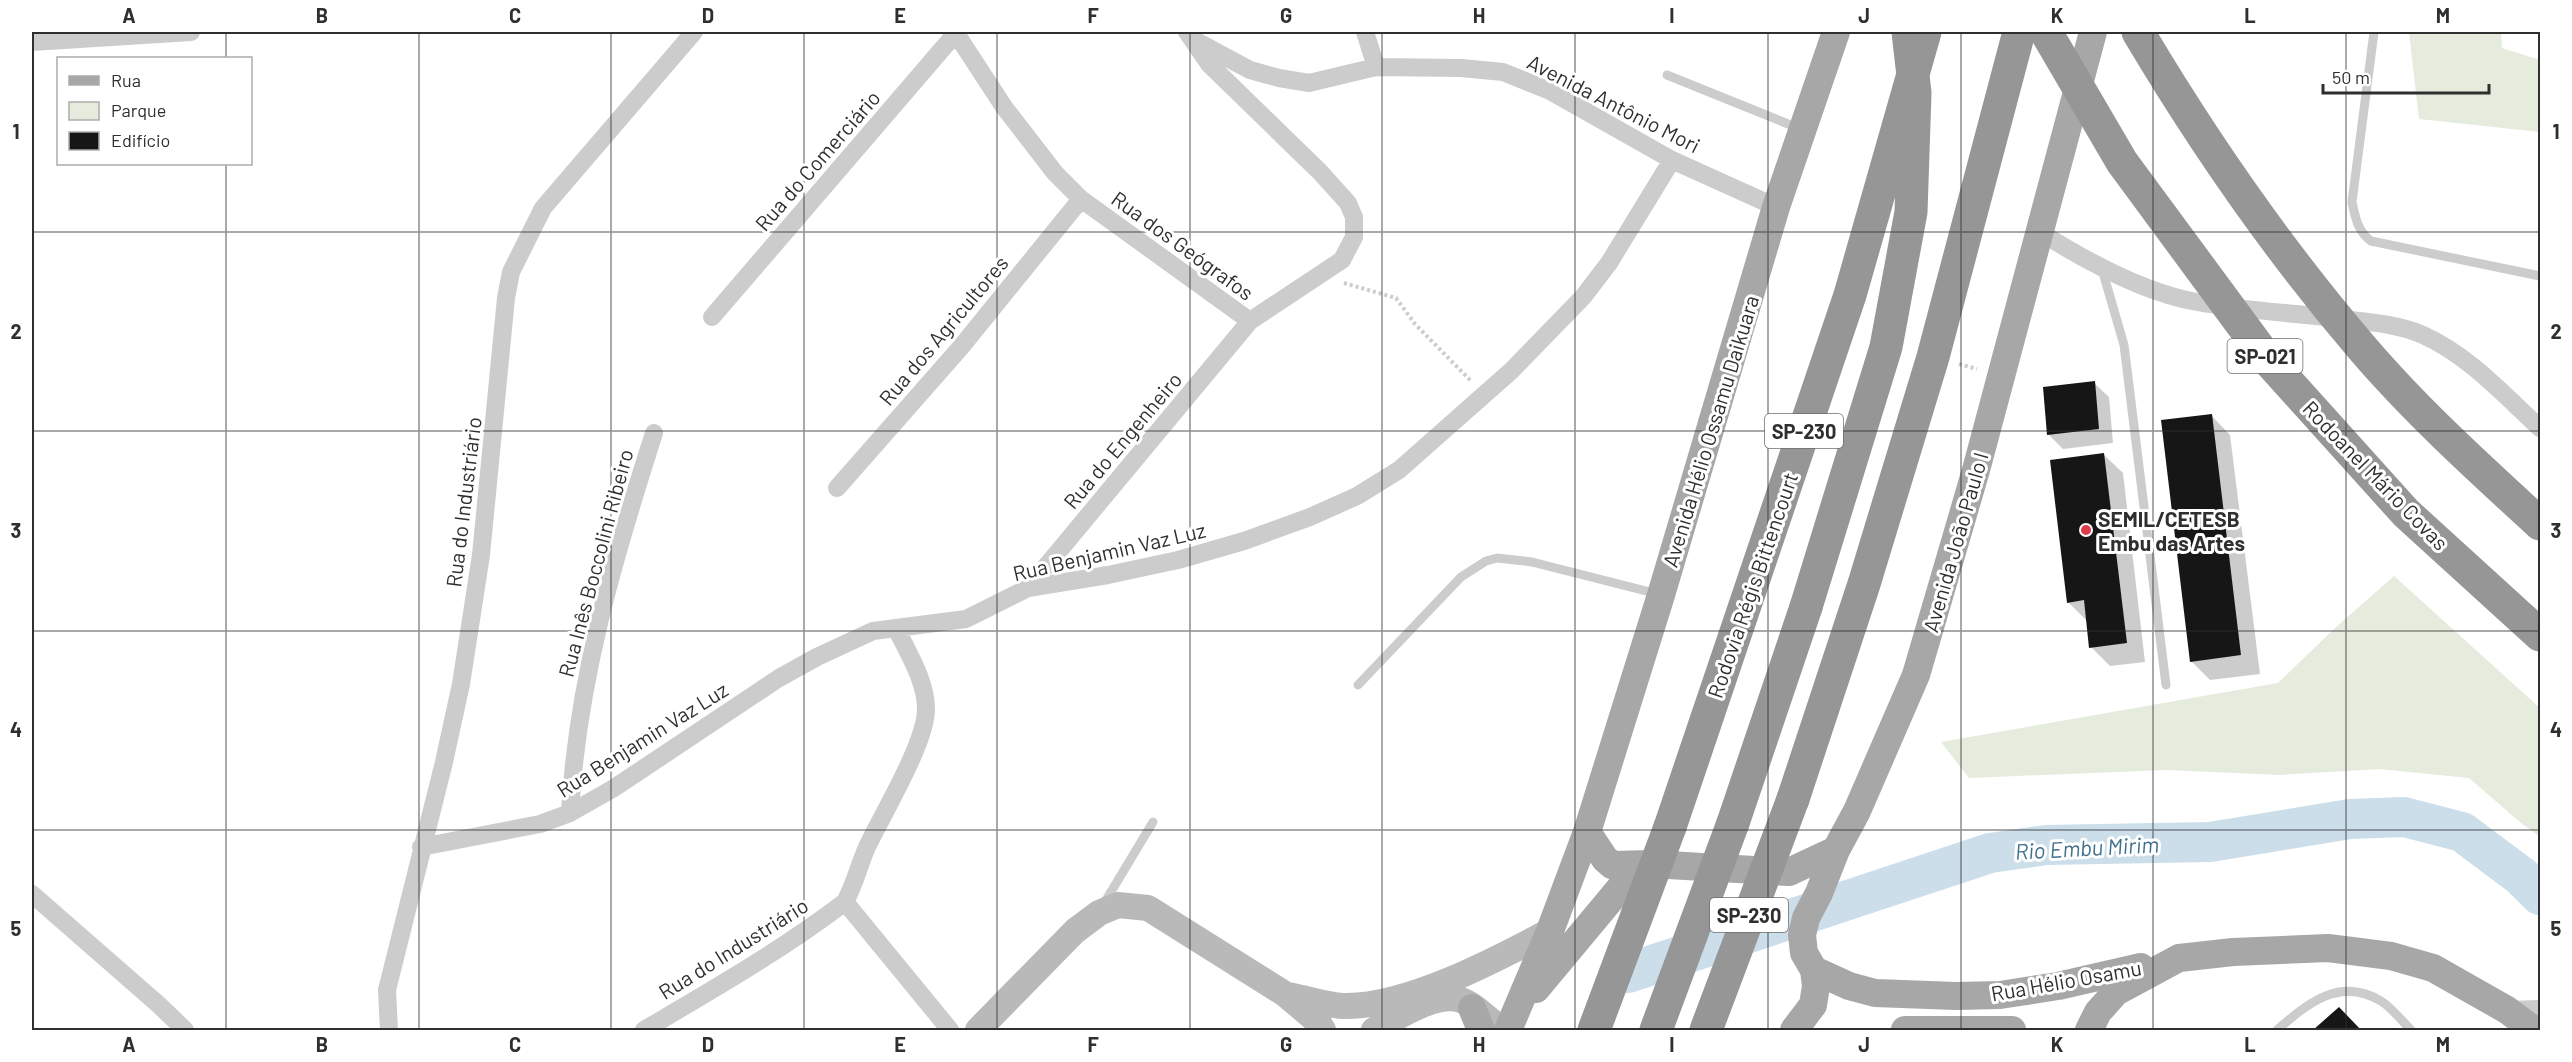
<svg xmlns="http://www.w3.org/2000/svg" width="2572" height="1062" viewBox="0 0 2572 1062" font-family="Barlow,sans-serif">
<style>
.green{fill:#e5ecde}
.shadow{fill:#0003}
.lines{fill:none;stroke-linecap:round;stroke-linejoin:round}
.river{stroke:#cbdeea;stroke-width:40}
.building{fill:#161616}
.path{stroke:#ccc;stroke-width:4;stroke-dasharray:3 3;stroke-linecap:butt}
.service{stroke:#ccc;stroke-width:9}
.minor{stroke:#ccc;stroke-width:18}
.secondary{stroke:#b9b9b9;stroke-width:26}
.primary{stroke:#a7a7a7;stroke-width:28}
.motorway{stroke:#969696;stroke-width:33}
.motorway-bridge{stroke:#969696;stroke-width:33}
.grid{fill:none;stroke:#2f2f2f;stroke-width:1.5;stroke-opacity:0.55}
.poi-dot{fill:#db3c48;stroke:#fff;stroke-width:2}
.labels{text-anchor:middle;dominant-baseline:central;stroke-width:6;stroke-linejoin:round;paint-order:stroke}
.shield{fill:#fff;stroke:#6d6d6d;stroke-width:1.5}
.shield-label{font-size:20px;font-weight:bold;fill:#2f2f2f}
.street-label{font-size:21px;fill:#2f2f2f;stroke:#fff}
.poi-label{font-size:21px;font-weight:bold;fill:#2f2f2f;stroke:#fff;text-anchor:start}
.water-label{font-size:22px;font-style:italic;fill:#41708d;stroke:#fff}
.neatline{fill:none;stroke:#2f2f2f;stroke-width:2}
.grid-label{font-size:20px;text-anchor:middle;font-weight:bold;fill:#2f2f2f}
</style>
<rect width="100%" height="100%" fill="#fff"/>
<path class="green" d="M2409,32H2501L2502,48L2540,60V132L2419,119Z
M2394,576L2540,708V837L2521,823L2469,778L2379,769L2279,775L2167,770L1969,778L1941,742L2278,683L2335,628Z"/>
<path class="shadow" d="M2094,383L2109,397L2113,443L2063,449L2048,434Z
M2211,415L2230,435L2260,674L2210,680L2191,661Z
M2103,454L2123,473L2145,662L2110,666L2091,647L2087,621L2068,602Z
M2339,1009L2360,1030H2316Z"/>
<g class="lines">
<path class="river" d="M1628,973L1990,853L2046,845L2210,842L2350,819L2404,817L2462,832L2521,876L2540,895"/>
</g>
<path class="building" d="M2095,381L2099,429L2047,435L2043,387Z
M2212,414L2241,655L2190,662L2161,420Z
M2104,453L2127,643L2089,648L2084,600L2067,603L2050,460Z
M2339,1007L2361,1030H2313Z"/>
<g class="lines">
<path class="path" d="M1344,283L1396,298L1415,324L1471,381
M1959,364L1977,369"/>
<path class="service" d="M2374,32L2352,202C2355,217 2358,232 2371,241L2540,276
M1667,75L1798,128
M2102,269L2124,345L2166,685
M1358,685L1461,577L1486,561L1497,558L1532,562L1658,594
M1103,905L1153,822
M2277,1030C2307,1004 2339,976 2381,1001C2392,1008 2402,1021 2411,1030"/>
<path class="minor" d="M955,32L1004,107L1055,173L1081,199L1250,321L1342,260L1354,237V217L1348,203L1320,172L1209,64L1187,32
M1365,32L1376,67
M1194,40L1250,70L1279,78L1309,83L1376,67L1461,68L1503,72L1550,91L1672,160L1776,207
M32,42L191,32
M2040,232C2086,261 2144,293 2197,302C2245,311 2295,313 2343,319C2369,322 2398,324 2423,335C2468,355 2504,395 2540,428
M712,317L956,33
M837,488L961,347L1081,199
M1028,588L1250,321
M896,628C908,653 926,681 926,709C926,743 883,813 867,847C859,865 855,884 845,902L950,1030
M570,813C577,681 614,558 654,433
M421,847L540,824L570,813L614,788L779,678L817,657L873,631L966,619L1028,588L1108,575L1178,560L1244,541L1310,517L1357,496L1399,470L1511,371L1583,297L1609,263L1672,160
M32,894L159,1005L185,1030
M2507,1010L2540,1009
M389,1030L387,990L444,762L461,684L481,555L506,298L511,272L543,208L694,32
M644,1030C712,990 782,950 845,902"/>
<path class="secondary" d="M1288,995C1306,998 1325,1005 1343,1006C1405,1008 1496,960 1550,931
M978,1030L1075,931L1099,913L1118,905L1148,908L1285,994L1318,1022L1323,1030
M1374,1030C1395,1019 1436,991 1461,1000C1475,1005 1490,1021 1502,1030"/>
<path class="primary" d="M1587,832L1605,859L1612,865L1651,864L1789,872L1836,850
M1814,970L1849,986L1875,993L1956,996L2000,995L2058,986L2141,967
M1536,989L1626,881
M1472,1008L1481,1030
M1508,1030L1550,931L1587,832L1661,595L1776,207L1836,32
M1794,1030L1813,1005L1816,986L1814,970L1804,953L1802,935L1806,918L1819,893L1836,850L1857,811L1916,675L1976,470L2093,32
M1905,1030H2012
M2089,1030L2098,1012L2116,992L2179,958L2233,952L2328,948L2391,956L2433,968L2507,1010L2534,1030"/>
<path class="motorway" d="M1793,799L1864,584L1933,357L2019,32
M1733,823L1806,607
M1670,827L1850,295L1925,32"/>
<path class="motorway-bridge" d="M2046,32L2122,162L2268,360L2406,513L2540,635
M2138,32C2204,143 2279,251 2363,349C2417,412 2479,468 2540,524
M1806,607L1886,347L1911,212L1915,93L1908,32
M1594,1030L1670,827
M1656,1030L1733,823
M1706,1030L1793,799"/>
</g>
<path class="grid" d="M226,32V58M419,32V1030M611,32V1030M804,32V1030M997,32V1030M1190,32V1030M1382,32V1030M1575,32V1030M1768,32V1030M1961,32V1030M2153,32V1030M2346,32V1030M226,164V1030M32,232H2540M32,431H2540M32,631H2540M32,830H2540"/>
<circle class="poi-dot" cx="2086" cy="530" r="6"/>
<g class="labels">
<g class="shield">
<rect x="2227.5" y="339" width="75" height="34" rx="4.5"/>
<rect x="1765" y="414" width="78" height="34" rx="4.5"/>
<rect x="1710" y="898" width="78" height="34" rx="4.5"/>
</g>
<g class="shield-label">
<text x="2265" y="356">SP-021</text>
<text x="1804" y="431">SP-230</text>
<text x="1749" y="915">SP-230</text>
</g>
<g class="street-label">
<text transform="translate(1614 103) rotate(27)">Avenida Antônio Mori</text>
<text transform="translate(817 160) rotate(-49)">Rua do Comerciário</text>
<text transform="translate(1183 245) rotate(36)">Rua dos Geógrafos</text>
<text transform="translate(943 330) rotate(-50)">Rua dos Agricultores</text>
<text transform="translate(1710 431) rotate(-73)">Avenida Hélio Ossamu Daikuara</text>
<text transform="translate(1122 440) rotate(-50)">Rua do Engenheiro</text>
<text transform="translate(2376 475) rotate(46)">Rodoanel Mário Covas</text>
<text transform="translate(463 502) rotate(-83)">Rua do Industriário</text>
<text transform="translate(1955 542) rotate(-74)">Avenida João Paulo I</text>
<text transform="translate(1109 551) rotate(-13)">Rua Benjamin Vaz Luz</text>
<text transform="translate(595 563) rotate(-75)">Rua Inês Boccolini Ribeiro</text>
<text transform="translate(1752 585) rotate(-71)">Rodovia Régis Bittencourt</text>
<text transform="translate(642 739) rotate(-32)">Rua Benjamin Vaz Luz</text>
<text transform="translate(733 948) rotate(-32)">Rua do Industriário</text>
<text transform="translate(2066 980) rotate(-10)">Rua Hélio Osamu</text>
</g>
<g class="poi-label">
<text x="2098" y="518">SEMIL/CETESB<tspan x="2098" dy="24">Embu das Artes</tspan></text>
</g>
<g class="water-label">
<text transform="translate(2087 847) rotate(-3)">Rio Embu Mirim</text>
</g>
</g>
<rect width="2572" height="1062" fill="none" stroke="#ffffff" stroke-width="66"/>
<rect x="57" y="57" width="195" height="108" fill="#ffffff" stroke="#acacac" stroke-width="1.5"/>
<rect x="69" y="76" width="30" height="9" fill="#a7a7a7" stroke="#acacac" stroke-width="1.5"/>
<text x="111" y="87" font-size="18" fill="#2f2f2f">Rua</text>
<rect x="69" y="102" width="30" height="18" fill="#e5ecde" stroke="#acacac" stroke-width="1.5"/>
<text x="111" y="117" font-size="18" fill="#2f2f2f">Parque</text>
<rect x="69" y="132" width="30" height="18" fill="#161616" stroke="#acacac" stroke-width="1.5"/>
<text x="111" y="147" font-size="18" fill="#2f2f2f">Edifício</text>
<path d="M2323 84v9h166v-9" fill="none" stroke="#2f2f2f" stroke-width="3"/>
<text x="2332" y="84" font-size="18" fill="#2f2f2f" stroke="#ffffff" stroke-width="4.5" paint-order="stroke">50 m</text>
<rect x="33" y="33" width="2506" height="996" class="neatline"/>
<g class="grid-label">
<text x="129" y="23">A</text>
<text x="322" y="23">B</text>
<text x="515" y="23">C</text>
<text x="708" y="23">D</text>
<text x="900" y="23">E</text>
<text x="1093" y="23">F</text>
<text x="1286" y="23">G</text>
<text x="1479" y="23">H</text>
<text x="1672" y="23">I</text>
<text x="1864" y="23">J</text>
<text x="2057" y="23">K</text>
<text x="2250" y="23">L</text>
<text x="2443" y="23">M</text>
<text x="16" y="139">1</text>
<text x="2556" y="139">1</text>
<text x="16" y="339">2</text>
<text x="2556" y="339">2</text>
<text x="16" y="538">3</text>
<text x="2556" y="538">3</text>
<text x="16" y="737">4</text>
<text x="2556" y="737">4</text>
<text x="16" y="936">5</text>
<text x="2556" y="936">5</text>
<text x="129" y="1052">A</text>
<text x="322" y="1052">B</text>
<text x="515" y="1052">C</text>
<text x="708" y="1052">D</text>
<text x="900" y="1052">E</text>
<text x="1093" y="1052">F</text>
<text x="1286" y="1052">G</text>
<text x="1479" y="1052">H</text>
<text x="1672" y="1052">I</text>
<text x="1864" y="1052">J</text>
<text x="2057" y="1052">K</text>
<text x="2250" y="1052">L</text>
<text x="2443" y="1052">M</text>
</g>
</svg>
